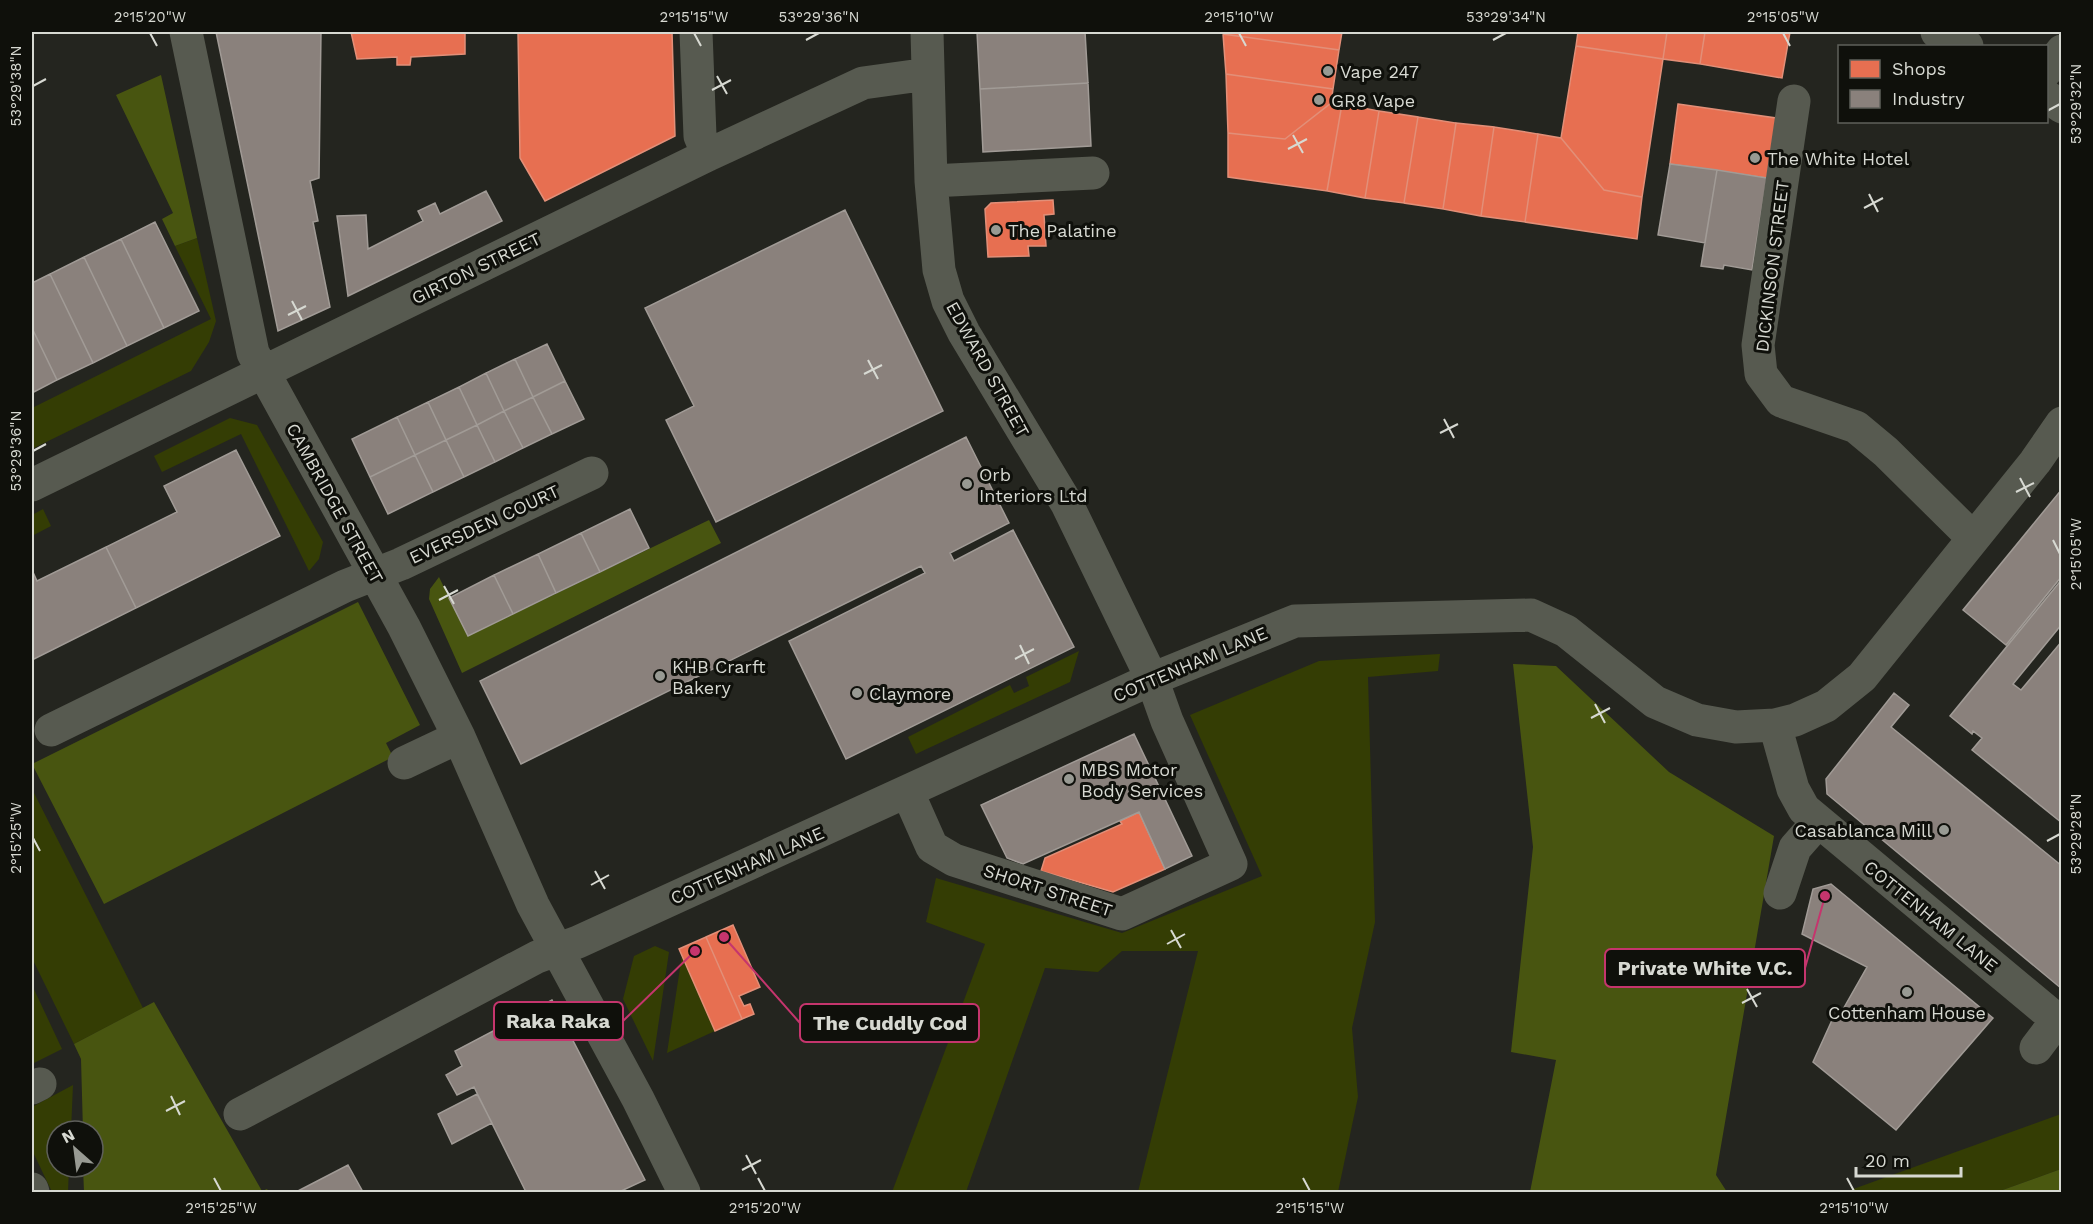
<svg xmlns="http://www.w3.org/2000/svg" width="2093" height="1224" viewBox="0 0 2093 1224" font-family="'Work Sans',sans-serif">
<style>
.green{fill:#343d04}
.forest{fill:#485510}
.water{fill:#4a5810}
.shops{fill:#e76f51;stroke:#e28f78;stroke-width:1.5}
.industry{fill:#8a817c;stroke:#a19b96;stroke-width:1.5}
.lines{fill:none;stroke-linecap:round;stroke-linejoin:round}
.minor{stroke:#575a50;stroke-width:33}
.ticks{fill:none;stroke:#d7d9d2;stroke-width:2}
.poi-dot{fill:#989a93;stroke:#0f100b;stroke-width:2}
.labels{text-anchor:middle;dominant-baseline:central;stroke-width:6;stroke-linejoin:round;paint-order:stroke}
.poi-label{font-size:18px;fill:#d7d9d2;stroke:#0f100b;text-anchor:start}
.street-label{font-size:18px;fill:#d7d9d2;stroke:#0f100b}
.leader{fill:none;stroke:#c5356d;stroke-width:2}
.callout-dot{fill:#c5356d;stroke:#0f100b;stroke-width:2}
.callout{fill:#0f100b;stroke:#c5356d;stroke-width:2}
.callout-label{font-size:20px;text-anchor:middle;font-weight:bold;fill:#d7d9d2}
.neatline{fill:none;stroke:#d7d9d2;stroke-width:2}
.ticks-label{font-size:15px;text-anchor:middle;fill:#d7d9d2}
</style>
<rect width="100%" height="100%" fill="#24251f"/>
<path class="green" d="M197,238L216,321L209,342L191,371L32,449V408L211,319L175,246Z
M230,418L257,425L323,542L319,559L309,571L241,434L162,472L154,456Z
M43,509L51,526L32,536V515Z
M1079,651L1070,682L916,754L908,737L1010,685L1014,693L1029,686L1026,677Z
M1440,654L1438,671L1368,677L1375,922L1352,1028L1358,1097L1338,1192H1138L1198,951H1122L1098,972L1045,968L966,1192H892L985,944L926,922L936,878L1122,933L1262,876L1190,715L1319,661Z
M32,789L143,1008L74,1044L32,958Z
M655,946L669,952L653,1061L623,999L634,956Z
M682,955L715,1031L667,1053Z
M32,985L62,1049L32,1064Z
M73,1085L71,1131H57V1167H69L68,1192H52L32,1150V1107Z
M2061,1114V1169L1997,1192H1845Z"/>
<path class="forest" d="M161,75L197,238L175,246L162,219L173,213L116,95Z
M709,520L721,543L462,673L429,599L430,589L439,577L468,636Z
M358,602L420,725L386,743L393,757L104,904L32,764Z
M1513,664L1556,666L1669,772L1774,836L1716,1175L1727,1192H1530L1556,1060L1511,1052L1533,847Z
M154,1002L262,1191L267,1189L269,1192H84L83,1167H93V1131H83L81,1059L74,1044Z"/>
<path class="water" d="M2061,1169V1192H1997Z"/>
<path class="shops" d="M351,32H465V54L411,57L410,65H397V57L357,59Z
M518,32H672L675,136L545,201L520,158Z
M1223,32H1342L1339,50L1223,34Z
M1578,32H1667L1663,59L1576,46Z
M1667,32H1705L1700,64L1663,59Z
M1705,32H1790L1782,78L1700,64Z
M1223,34L1339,50L1333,89L1226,74Z
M1576,46L1663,59L1642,197L1604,190L1561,138Z
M1226,74L1333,89L1331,103L1285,139L1228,133Z
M1331,103L1342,104L1327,191L1228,177V133L1285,139Z
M1342,104L1379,111L1365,198L1327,191Z
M1678,104L1776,118L1767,178L1670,164Z
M1379,111L1418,117L1404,203L1365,198Z
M1418,117L1456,123L1443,209L1404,203Z
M1456,123L1494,127L1481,216L1443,209Z
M1494,127L1538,134L1525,222L1481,216Z
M1538,134L1561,138L1604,190L1642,197L1637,239L1525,222Z
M1053,200L1054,214L1044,215L1046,246H1028L1029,256L988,257L985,209L991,203Z
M1139,812L1165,869L1113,892L1041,871L1045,858L1122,824L1120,821Z
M733,925L760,987L739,996L744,1006L750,1004L754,1014L742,1019L706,937Z
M706,937L742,1019L715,1031L679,949Z"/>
<path class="industry" d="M216,32H321L319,178L310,181L318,221L313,222L330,307L278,331Z
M977,32H1085L1088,83L980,89Z
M1088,83L1091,146L983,152L980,89Z
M1670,164L1717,170L1705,243L1658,235Z
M1717,170L1767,178L1752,270L1724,265L1723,269L1701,266Z
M486,191L502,221L348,296L337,216L366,215L368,249L423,221L418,211L435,203L440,214Z
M845,210L943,411L716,522L666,420L694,406L645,308Z
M155,222L199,311L164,328L121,239Z
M121,239L164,328L127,346L84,257Z
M84,257L127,346L93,363L50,274Z
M50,274L93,363L57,380L32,328V283Z
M32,328L57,380L32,393Z
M547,344L565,381L533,397L515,359Z
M515,359L533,397L504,411L486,373Z
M486,373L504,411L477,425L459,387Z
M565,381L584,419L552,434L533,397Z
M459,387L477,425L446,440L428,402Z
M533,397L552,434L523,448L504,411Z
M428,402L446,440L415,455L397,417Z
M504,411L523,448L495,462L477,425Z
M397,417L415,455L370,477L352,439Z
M477,425L495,462L464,477L446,440Z
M966,437L1009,523L950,553L954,561L1013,530L1074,647L846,759L789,641L925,573L921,566L521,764L480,681Z
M446,440L464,477L433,492L415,455Z
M236,450L280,536L136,608L106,547L177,512L164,486Z
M415,455L433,492L388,514L370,477Z
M2062,489V576L2006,645L1963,610Z
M630,509L649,548L600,572L581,533Z
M581,533L600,572L556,593L538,554Z
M106,547L136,608L32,660V570L37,581Z
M538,554L556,593L513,614L494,575Z
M494,575L513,614L468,636L449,598Z
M2062,579V624L2013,684L2021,690L2062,641V823L1972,750L1982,738L1973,731L1972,734L1950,716Z
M1894,693L1909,705L1891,727L2062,866V989L1827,794L1826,779Z
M1134,734L1192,856L1165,869L1139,812L1023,864L1007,858L981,805Z
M1831,884L1993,1018L1896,1130L1813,1062L1833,1018H1838L1867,967L1802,934L1813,889Z
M552,1000L645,1180L619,1192H526L474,1087L457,1095L446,1075L462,1066L455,1051Z
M477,1094L492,1123L452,1144L438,1114Z
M348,1165L363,1192H296Z"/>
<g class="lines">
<path class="minor" d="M186,32L253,353L404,627L459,737L533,905L638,1099L684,1192
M696,32L700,136L708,155
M1937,32L1967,46
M2046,71L2062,51
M2046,96L2062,107
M1794,101L1758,345L1761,374L1781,401L1856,427L1886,452L1972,537
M931,181L1093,173
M32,485L708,155L863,83L928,74
M1775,725L1793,789L1804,809L2062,1024
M51,730L345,586L401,564L592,473
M404,763L459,737
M908,793L932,847L954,860L1122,914L1231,864L1167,721L1152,679L1067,504L964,333L948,301L939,270L931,181L927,32
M1780,893L1795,848L1817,823
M2036,1048L2057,1020
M32,1088L40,1084
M240,1114L537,957L578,942L1152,679L1295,621L1531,615L1566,631L1655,702L1697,720L1736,727L1775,725L1795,720L1826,706L1862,677L2035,462L2062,423
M32,1189L33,1192"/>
</g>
<path class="ticks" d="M150,33L157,46M694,33L701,46M1239,33L1246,46M1783,33L1790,46M806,40L819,33M1493,40L1506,33M717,76L727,94M33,86L46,79M712,90L731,80M2047,111L2060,104M1293,135L1303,153M1288,149L1307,139M1869,194L1878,212M1864,208L1883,198M292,301L302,320M288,315L306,306M868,360L878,379M864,374L882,365M1444,419L1454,438M1440,433L1458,424M33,451L46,444M2020,478L2030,497M2016,492L2034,483M2053,540L2060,554M444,586L454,604M439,600L458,590M1020,645L1029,664M1015,659L1034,649M1595,704L1605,723M1591,718L1610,708M33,838L40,851M2047,841L2060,834M595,871L605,889M591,885L609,875M1171,930L1181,948M1167,944L1185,934M1747,989L1757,1007M1742,1003L1761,993M171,1096L180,1115M166,1111L185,1101M746,1155L756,1174M742,1170L761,1160M214,1178L221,1191M758,1178L765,1191M1303,1178L1310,1191M1847,1178L1854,1191"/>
<g class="poi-dot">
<circle cx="1328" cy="71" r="6"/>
<circle cx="1319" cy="100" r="6"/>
<circle cx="1755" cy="158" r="6"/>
<circle cx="996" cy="230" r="6"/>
<circle cx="967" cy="484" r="6"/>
<circle cx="660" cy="676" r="6"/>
<circle cx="857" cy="693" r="6"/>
<circle cx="1069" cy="779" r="6"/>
<circle cx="1944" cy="830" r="6"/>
<circle cx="1907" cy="992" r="6"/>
</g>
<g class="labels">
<g class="poi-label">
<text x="1340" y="71">Vape 247</text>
<text x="1331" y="100">GR8 Vape</text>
<text x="1767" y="158">The White Hotel</text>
<text x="1008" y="230">The Palatine</text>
<text x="979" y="474">Orb<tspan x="979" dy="21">Interiors Ltd</tspan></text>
<text x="672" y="666">KHB Crarft<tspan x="672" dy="21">Bakery</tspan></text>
<text x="869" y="693">Claymore</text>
<text x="1081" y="769">MBS Motor<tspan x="1081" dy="21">Body Services</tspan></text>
<text x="1932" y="830" text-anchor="end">Casablanca Mill</text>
<text x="1907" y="1012" text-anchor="middle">Cottenham House</text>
</g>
<g class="street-label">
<text transform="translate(1772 266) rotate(-83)">DICKINSON STREET</text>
<text transform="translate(476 268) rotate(-26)">GIRTON STREET</text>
<text transform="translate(988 369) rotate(61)">EDWARD STREET</text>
<text transform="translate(335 503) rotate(61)">CAMBRIDGE STREET</text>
<text transform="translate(484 524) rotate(-25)">EVERSDEN COURT</text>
<text transform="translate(1190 664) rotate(-23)">COTTENHAM LANE</text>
<text transform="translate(747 865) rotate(-24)">COTTENHAM LANE</text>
<text transform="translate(1048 890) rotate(18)">SHORT STREET</text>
<text transform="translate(1931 916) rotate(39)">COTTENHAM LANE</text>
</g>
</g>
<path class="leader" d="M1825 896L1805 968M695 951L623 1021M724 937L800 1023"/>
<g class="callout-dot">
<circle cx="1825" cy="896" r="6"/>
<circle cx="695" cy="951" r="6"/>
<circle cx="724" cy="937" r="6"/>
</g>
<g class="callout">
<rect x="1605" y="949" width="200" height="38" rx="6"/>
<rect x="494" y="1002" width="129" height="38" rx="6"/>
<rect x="800" y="1004" width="179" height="38" rx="6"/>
</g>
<g class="callout-label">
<text x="1705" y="975">Private White V.C.</text>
<text x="558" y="1028">Raka Raka</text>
<text x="890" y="1030">The Cuddly Cod</text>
</g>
<rect width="2093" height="1224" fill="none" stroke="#0f100b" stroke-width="66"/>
<rect x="1838" y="45" width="210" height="78" fill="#0f100b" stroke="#5f605b" stroke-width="1.5"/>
<rect x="1850" y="60" width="30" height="18" fill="#e76f51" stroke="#5f605b" stroke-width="1.5"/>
<text x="1892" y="75" font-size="18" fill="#d7d9d2">Shops</text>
<rect x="1850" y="90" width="30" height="18" fill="#8a817c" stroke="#5f605b" stroke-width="1.5"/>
<text x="1892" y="105" font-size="18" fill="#d7d9d2">Industry</text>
<g transform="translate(75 1149) rotate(332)"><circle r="28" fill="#0f100b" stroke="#5f605b" stroke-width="1.5"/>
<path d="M0-4.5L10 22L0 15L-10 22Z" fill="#989a93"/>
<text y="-9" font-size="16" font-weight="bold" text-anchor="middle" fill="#d7d9d2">N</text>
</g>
<path d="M1856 1167v9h105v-9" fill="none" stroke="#d7d9d2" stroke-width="3"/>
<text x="1865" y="1167" font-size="18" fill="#d7d9d2" stroke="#0f100b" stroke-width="4.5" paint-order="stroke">20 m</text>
<rect x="33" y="33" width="2027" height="1158" class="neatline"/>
<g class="ticks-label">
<text x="150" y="22">2°15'20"W</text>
<text x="694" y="22">2°15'15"W</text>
<text x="819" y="22">53°29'36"N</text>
<text x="1239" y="22">2°15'10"W</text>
<text x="1506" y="22">53°29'34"N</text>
<text x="1783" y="22">2°15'05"W</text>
<text transform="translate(16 86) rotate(-90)" y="5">53°29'38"N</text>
<text transform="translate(2076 104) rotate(-90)" y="5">53°29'32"N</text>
<text transform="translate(16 451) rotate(-90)" y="5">53°29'36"N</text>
<text transform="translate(2076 554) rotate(-90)" y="5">2°15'05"W</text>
<text transform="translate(2076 834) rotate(-90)" y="5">53°29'28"N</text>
<text transform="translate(16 838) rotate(-90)" y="5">2°15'25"W</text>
<text x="221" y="1213">2°15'25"W</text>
<text x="765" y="1213">2°15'20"W</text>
<text x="1310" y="1213">2°15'15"W</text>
<text x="1854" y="1213">2°15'10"W</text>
</g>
</svg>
